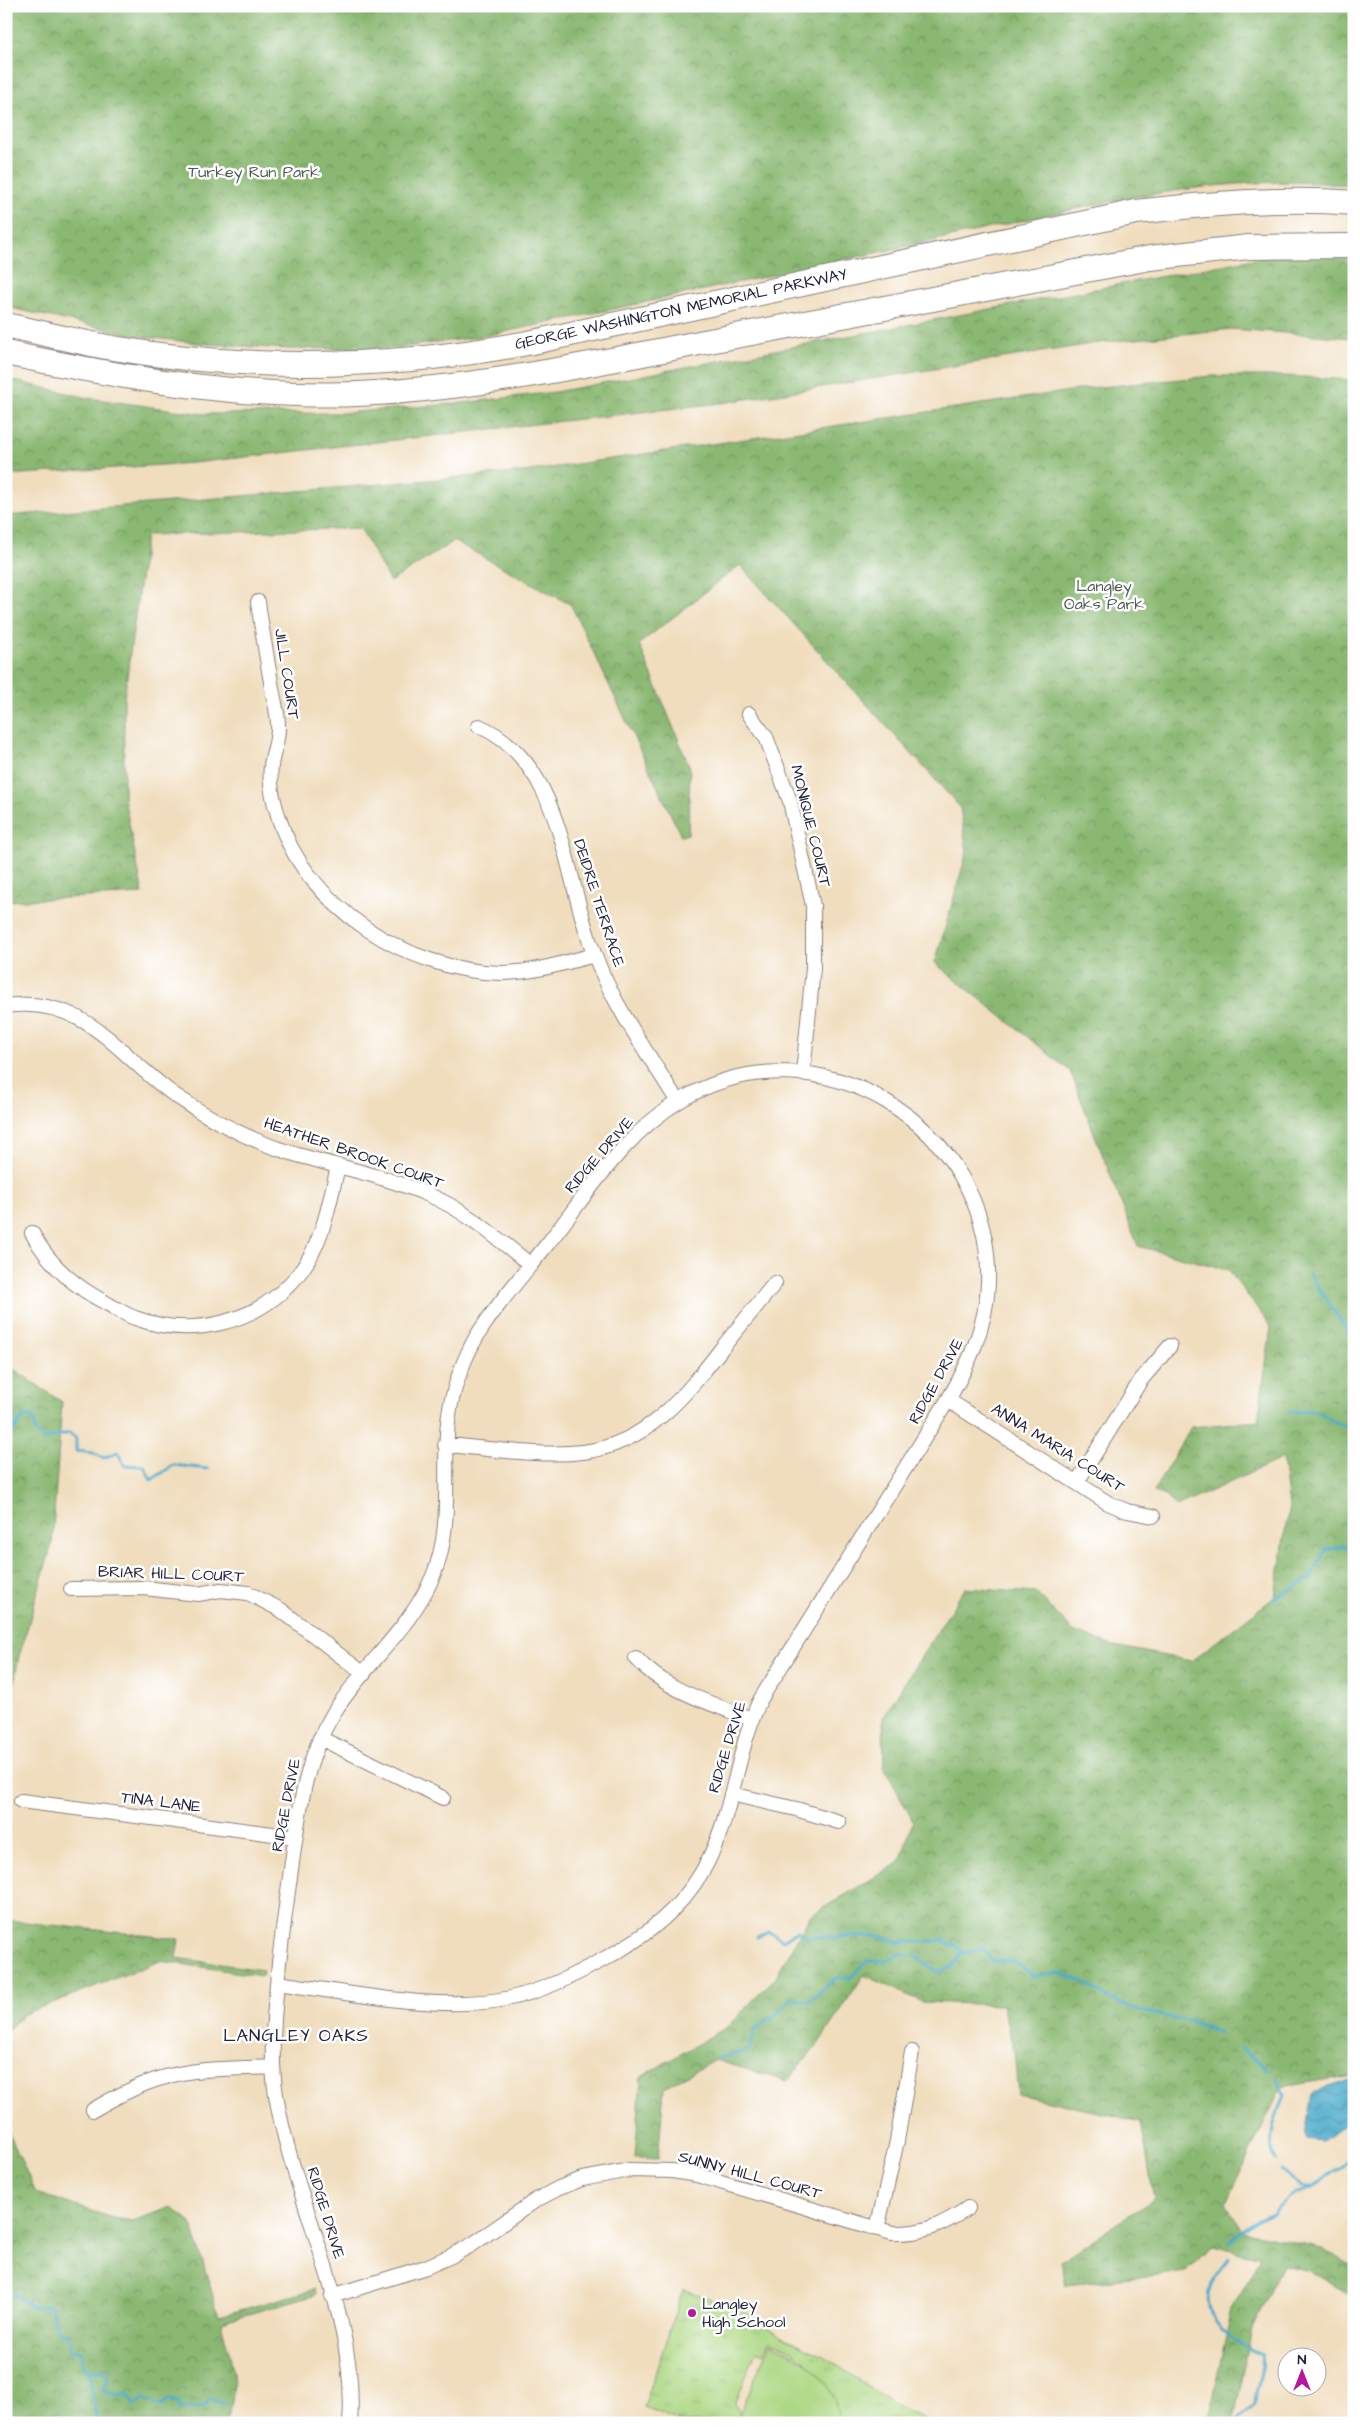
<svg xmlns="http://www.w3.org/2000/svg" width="1360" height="2429" viewBox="0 0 1360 2429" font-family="'Architects Daughter',sans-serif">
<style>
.grass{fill:url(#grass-tufts);stroke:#687d60}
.forest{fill:url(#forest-crowns);stroke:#566d56}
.pitch{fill:#add884;stroke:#687d60}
.water{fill:url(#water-waves);stroke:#376683}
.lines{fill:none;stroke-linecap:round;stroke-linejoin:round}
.stream{stroke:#4cabcb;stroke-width:3}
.street-casing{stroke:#89807c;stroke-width:16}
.highway-casing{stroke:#89807c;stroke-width:26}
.street{stroke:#fff;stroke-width:14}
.highway{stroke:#fff;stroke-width:24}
.poi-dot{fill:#b5179e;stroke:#fff;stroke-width:2}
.labels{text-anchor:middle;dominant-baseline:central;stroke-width:5;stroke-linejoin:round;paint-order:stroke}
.park-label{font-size:16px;fill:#4c5951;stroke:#fff}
.street-label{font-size:16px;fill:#22223b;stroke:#fff}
.poi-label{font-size:16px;fill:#22223b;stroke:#fff;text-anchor:start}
.neighbourhood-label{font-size:18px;letter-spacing:1px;fill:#22223b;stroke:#fff}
</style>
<defs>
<pattern id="grass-tufts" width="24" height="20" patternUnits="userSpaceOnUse" patternTransform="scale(1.25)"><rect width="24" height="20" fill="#add884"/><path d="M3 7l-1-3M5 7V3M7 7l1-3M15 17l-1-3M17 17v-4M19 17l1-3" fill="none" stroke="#95b973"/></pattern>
<pattern id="forest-crowns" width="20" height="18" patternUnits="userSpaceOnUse" patternTransform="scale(1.25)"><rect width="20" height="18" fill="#8ab872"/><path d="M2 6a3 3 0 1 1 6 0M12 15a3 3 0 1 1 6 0" fill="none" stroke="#70955f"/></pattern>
<pattern id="water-waves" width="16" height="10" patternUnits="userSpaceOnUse" patternTransform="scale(1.25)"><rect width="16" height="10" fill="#4cabcb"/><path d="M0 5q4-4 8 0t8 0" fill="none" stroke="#3f8ba6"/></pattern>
</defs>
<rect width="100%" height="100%" fill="#fff"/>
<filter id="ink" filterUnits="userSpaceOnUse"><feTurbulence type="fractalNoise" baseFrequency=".02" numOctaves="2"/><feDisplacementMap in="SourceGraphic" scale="10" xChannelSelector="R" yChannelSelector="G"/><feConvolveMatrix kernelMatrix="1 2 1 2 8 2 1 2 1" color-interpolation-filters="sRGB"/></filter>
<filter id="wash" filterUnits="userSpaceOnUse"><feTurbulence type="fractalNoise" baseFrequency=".0096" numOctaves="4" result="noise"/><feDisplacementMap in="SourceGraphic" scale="20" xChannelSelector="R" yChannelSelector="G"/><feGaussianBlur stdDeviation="1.12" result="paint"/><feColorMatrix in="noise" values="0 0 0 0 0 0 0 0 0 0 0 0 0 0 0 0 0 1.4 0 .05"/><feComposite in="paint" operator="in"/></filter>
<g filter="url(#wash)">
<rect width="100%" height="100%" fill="#f0ddbd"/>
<path class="grass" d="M683,2289L744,2311L786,2339L822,2355L906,2412L932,2423H838C819,2381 816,2358 769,2341L763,2354L756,2351L735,2404L740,2412L736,2423L727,2420L726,2423H683L644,2407Z"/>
<path class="forest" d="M6,6H1354V186C1217,170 1082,208 950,237C795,270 640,304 485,336L397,348L290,349L207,344L137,336L6,307Z
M1354,255V338L1231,329L1098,343L721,403L193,463L6,475V379L88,398L203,414L344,413L462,403L555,392L1269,256Z
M1212,376H1286L1354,380V2075L1281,2087L1226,2203L1242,2231L1322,2248L1354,2267V2297L1310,2271L1283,2265L1252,2329L1233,2423H1207L1232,2309L1260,2258L1213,2246L1186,2272L1066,2285L1061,2261L1154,2199L1141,2122L1018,2094L1014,2051L1002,2005L923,2002L864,1975L817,2046L787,2081L715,2060L664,2088L658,2159L635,2158L641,2077L727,2027L775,1978L810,1916L900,1862L913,1821L884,1767L883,1717L965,1588L1036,1593L1073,1631L1110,1645L1191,1661L1275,1597L1289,1506L1283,1458L1176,1507L1166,1496L1153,1492L1191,1427L1258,1421L1271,1327L1229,1270L1138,1246L1070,1071L935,963L967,852L960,807L740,565L639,644L690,768L688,834L681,836L571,605L562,600L454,541L390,582L360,528L146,535L124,699V798L143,894L6,901V516L523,472L1090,388Z
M6,1364L62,1402L52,1544L19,1656L6,1726V1421L11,1396L6,1393Z
M6,1920L179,1939L176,1958L263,1970L262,1976L160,1961L24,2014L6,2031Z
M6,2127L36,2193L113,2218L133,2221L171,2207L191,2223L219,2316L315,2289L316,2294L221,2322C231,2364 241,2379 226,2423H29L14,2413L6,2412Z"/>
<path class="pitch" d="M770,2343C809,2363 833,2375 840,2423H736Z"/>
<path class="water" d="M1354,2078V2117L1322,2142L1307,2140L1305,2134L1312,2095L1328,2086Z"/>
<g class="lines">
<path class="stream" d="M1309,1274L1354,1341
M6,1410H12L14,1431L23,1417H33L35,1431L43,1440L69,1433L76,1439V1451L93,1453L103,1458L118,1452L124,1465L144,1466L151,1480L174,1465L208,1469
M1288,1412L1316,1411L1339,1424L1354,1429
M1273,1599L1310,1579L1326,1550L1354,1544
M757,1937L769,1932L783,1940L797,1931L809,1937L882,1936L897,1942H931L944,1939L950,1945L955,1944L964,1953
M1241,2048L1267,2069
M718,2058L748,2051L756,2028L774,2016L792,1999L809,2001L836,1978H850L867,1961H885L900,1954L917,1957L937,1972L952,1967L960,1954L983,1948L992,1961H1013L1033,1976L1060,1973L1082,1981L1107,1998L1141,2011L1193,2022L1219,2033
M1276,2160C1265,2141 1277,2114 1284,2095L1278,2079
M1282,2170L1301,2187H1311
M1230,2243L1237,2234L1256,2221L1273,2214L1278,2206L1288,2197L1315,2187L1332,2173L1342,2168L1354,2152
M1229,2259C1224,2267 1214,2275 1211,2284C1198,2319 1233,2345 1262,2354C1265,2371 1255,2386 1255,2404L1240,2417L1236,2423
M6,2301L7,2297L16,2295L33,2307L51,2306L56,2331L69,2336L71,2351H81L83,2364L90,2374L92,2397L98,2423
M87,2370L106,2371L108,2381L103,2386L104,2392L119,2395L128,2393L134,2405L144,2399L160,2406L168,2400L178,2402L180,2409L205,2407L209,2399L225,2404"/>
</g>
</g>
<g filter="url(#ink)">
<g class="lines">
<defs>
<path id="street" d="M258,602C262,631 267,659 272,688C274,701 279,716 278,729C278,742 272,754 271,766C269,782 273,800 278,815C304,906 410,972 501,973C533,973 564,963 594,955
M749,714L766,737L790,801L813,906V968L803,1074
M479,726C565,763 564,881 595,956C615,1008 649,1055 678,1102
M6,1006C87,995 118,1056 176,1096C210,1119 249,1140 288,1152C333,1166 386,1176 429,1195C467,1211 499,1240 531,1265
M32,1233C50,1266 75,1287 108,1304C117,1309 126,1315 135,1318C192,1339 258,1323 297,1276C323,1245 329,1204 338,1166
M948,1400L1108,1503L1127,1511L1153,1516
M445,1445C490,1448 538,1457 583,1452C647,1444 685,1396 722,1348C740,1326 757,1305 775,1283
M1077,1482L1141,1380L1170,1346
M71,1589L144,1588L198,1594L221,1590L248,1593L281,1610L364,1674
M636,1658C665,1691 712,1703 751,1719
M320,1738L443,1798
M731,1794L796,1809L839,1822
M21,1801L296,1837
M277,1983C346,1992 438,2012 506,1999C541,1992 573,1976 604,1959C644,1938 679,1911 702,1872C733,1819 735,1755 760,1700L948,1400C969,1364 986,1327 988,1284C994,1126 817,1019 681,1100C625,1133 588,1193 549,1242C527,1270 502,1298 482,1328C468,1349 458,1375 452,1399C438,1458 457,1519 433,1576C410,1630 363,1665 333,1714C306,1758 300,1805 293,1855C288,1891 283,1927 279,1963C275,2007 269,2052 276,2095C293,2202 359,2314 350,2423
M93,2110C115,2097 137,2085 162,2078C197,2067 236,2069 273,2067
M877,2229L897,2141L912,2052
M332,2296L426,2267L451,2256L473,2244L536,2200L559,2188L582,2179L629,2170L672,2171L697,2175L892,2233C923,2234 943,2225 968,2208"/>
<path id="highway" d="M6,325C42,333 78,342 113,348C254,372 399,368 538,341L1136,212C1208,204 1280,197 1354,203
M6,353C123,378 238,398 358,394C474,389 590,364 704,342C852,314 1001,286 1150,258L1249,247L1354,246"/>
</defs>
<use href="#street" class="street-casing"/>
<use href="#highway" class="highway-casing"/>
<use href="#street" class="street"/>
<use href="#highway" class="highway"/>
</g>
</g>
<circle class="poi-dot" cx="692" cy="2313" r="5"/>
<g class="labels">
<g class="park-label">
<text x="254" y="172">Turkey Run Park</text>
<text x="1104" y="586">Langley<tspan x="1104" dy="18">Oaks Park</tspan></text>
</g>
<g class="street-label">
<text transform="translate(681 309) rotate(-12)">GEORGE WASHINGTON MEMORIAL PARKWAY</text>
<text transform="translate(287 674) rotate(81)">JILL COURT</text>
<text transform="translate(811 826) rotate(76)">MONIQUE COURT</text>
<text transform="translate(599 903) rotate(72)">DEIDRE TERRACE</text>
<text transform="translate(354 1153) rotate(19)">HEATHER BROOK COURT</text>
<text transform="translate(599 1155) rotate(-49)">RIDGE DRIVE</text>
<text transform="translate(936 1381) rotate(-61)">RIDGE DRIVE</text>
<text transform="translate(1058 1448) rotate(32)">ANNA MARIA COURT</text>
<text transform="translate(171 1574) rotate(2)">BRIAR HILL COURT</text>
<text transform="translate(727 1747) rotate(-73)">RIDGE DRIVE</text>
<text transform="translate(161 1802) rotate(7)">TINA LANE</text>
<text transform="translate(286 1805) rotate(-79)">RIDGE DRIVE</text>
<text transform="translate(750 2175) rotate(15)">SUNNY HILL COURT</text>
<text transform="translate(326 2213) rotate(73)">RIDGE DRIVE</text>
</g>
<g class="poi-label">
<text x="702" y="2304">Langley<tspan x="702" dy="18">High School</tspan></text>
</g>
<g class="neighbourhood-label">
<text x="296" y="2035">LANGLEY OAKS</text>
</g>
</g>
<rect width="1360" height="2429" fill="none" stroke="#fff" stroke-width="25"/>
<g transform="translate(1302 2372)"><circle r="24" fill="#ffffff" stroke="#a7a7b1"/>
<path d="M0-4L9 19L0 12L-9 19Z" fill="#b5179e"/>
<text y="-8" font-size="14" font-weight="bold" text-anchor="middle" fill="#22223b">N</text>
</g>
</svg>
